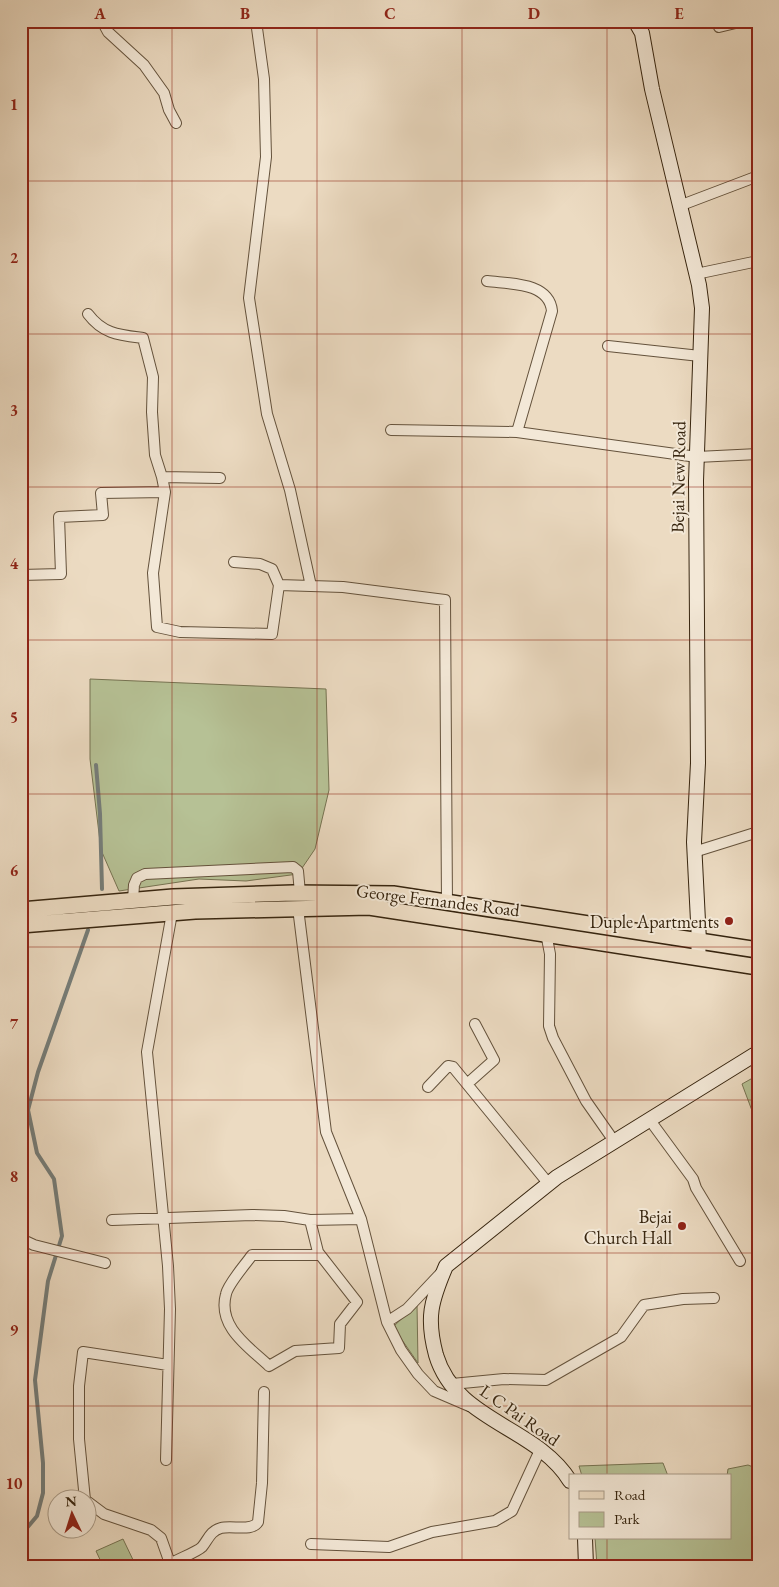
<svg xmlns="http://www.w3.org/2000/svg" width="779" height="1587" viewBox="0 0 779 1587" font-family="'EB Garamond',serif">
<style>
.green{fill:#b6c195;stroke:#767352}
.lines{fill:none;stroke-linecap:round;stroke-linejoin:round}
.stream{stroke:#757d79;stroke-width:4}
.street-casing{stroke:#64523c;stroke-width:12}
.secondary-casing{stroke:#37250f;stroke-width:16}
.primary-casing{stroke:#37250f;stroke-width:18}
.street{stroke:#f3e8d7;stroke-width:10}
.secondary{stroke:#f3e8d7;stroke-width:14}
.primary{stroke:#ecdbc2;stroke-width:15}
.grid{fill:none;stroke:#8f2418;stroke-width:1;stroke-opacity:0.55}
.poi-dot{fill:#8f2418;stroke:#f3e8d7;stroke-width:2}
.labels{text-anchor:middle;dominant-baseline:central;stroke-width:4;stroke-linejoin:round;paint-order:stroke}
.street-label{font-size:18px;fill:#37250f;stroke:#f3e8d7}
.poi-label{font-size:18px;fill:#37250f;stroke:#f3e8d7;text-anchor:end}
.neatline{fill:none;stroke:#8f2418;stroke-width:2}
.grid-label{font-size:16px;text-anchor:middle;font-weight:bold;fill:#8f2418}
</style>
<rect width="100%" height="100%" fill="#ecdbc2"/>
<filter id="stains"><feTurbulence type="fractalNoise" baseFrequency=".004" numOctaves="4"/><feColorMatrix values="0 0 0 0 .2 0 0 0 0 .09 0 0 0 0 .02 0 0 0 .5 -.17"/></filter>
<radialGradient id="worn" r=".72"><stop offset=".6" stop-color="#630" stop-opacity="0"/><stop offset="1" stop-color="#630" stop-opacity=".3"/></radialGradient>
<path class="green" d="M90,679L326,689L329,790L315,849L298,874L246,881L199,879L119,891L101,850L90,759Z
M758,1075V1115L754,1116L742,1084Z
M417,1304L418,1363L393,1327Z
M663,1463L668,1476H582L579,1466Z
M748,1465L758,1469V1566H597L595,1538H730V1476H727L728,1469Z
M123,1539L136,1566H103L96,1551Z"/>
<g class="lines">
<path class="stream" d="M96,765L100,814L102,889
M21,1535L37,1516L43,1493V1463L35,1380L48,1281L62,1236L54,1179L37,1153L28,1110L38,1072L88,930"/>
<defs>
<path id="street" d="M102,21L108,32L144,65L164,93L169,110L176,123
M256,21L264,79L266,157L249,298L267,414L290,490L311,586
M716,21L719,27L744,21
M679,206L758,176
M696,274L758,261
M487,281C510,284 549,282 552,311L517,432
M88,314C103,334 119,335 143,338L153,377L152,412L155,455L162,477
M608,346L700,356
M391,430L517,432L697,457L758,454
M220,478L162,477L165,492L153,573L157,627L180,632L272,634L279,585L272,569L260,564L234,562
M21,575L61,574L59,517L103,515L101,493L165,492
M279,585L343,587L445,600L447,904
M694,852L758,832
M133,900L134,885L137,878L145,874L293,867L298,871L300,893
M298,908L326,1132L361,1219L387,1322L401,1350L418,1374L434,1391L469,1406
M546,933L550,954L549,1026L553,1038L586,1101L614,1141
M467,1084L494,1060L475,1024
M428,1087L448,1066L453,1067L548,1183
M649,1119L693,1179L696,1188L740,1261
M112,1220L252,1215L284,1216L310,1220L361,1219
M310,1220L318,1252L357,1302L340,1324L339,1348L295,1351L269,1366C249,1347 217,1327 226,1294C228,1284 245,1265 252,1255H320
M21,1239L34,1245L105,1263
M387,1322L407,1309L440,1274
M452,1384L504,1379L546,1380L621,1337L644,1305L683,1299L714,1298
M166,1460L170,1309L168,1266L147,1052L172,913
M85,1500L79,1439V1386L83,1352L168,1365
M88,1502L104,1514L151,1530L161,1538L171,1566
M311,1544L389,1547L432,1532L495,1521L512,1511L540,1450
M170,1564C178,1559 197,1552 202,1547C208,1540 210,1531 221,1528C232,1525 252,1532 258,1522L262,1483L264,1392"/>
<path id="secondary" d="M635,21L642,33L652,89L699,285L702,308L696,481L698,763L694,842L699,941L698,957
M570,1481C536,1426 456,1422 436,1355C426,1318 431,1301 446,1266L557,1177L754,1055
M585,1538L586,1566"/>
<path id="primary" d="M21,910L173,897L293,893L393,894L758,950
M21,925L195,911L369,907L758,967"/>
</defs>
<use href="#street" class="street-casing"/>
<use href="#secondary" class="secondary-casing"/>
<use href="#primary" class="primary-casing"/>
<use href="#street" class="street"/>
<use href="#secondary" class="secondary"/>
<use href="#primary" class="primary"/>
</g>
<path class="grid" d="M172,21V1566M317,21V1566M462,21V1566M607,21V1476M21,181H758M21,334H758M21,487H758M21,640H758M21,794H758M21,947H758M21,1100H758M21,1253H758M21,1406H758M607,1538V1566"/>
<g class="poi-dot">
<circle cx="729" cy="921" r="5"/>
<circle cx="682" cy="1226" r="5"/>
</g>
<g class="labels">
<g class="street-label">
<text transform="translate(678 477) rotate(-89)">Bejai New Road</text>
<text transform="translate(438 900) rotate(7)">George Fernandes Road</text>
<text transform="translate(520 1415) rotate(35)">L C Pai Road</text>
</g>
<g class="poi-label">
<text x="719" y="921">Duple Apartments</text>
<text x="672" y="1216">Bejai<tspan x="672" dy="21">Church Hall</tspan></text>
</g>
</g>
<rect width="779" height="1587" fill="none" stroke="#ecdbc2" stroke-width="55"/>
<rect x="569" y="1474" width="162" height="65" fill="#f3e8d7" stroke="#a89a87"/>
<rect x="579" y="1491" width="25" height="8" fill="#ecdbc2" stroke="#a89a87"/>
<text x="614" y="1500" font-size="15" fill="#37250f">Road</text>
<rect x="579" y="1512" width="25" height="15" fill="#b6c195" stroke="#a89a87"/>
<text x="614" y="1524" font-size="15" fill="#37250f">Park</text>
<g transform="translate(72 1514) rotate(356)"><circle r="24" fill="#f3e8d7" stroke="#a89a87"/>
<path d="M0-4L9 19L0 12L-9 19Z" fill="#8f2418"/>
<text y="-8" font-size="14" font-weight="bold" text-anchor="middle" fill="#37250f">N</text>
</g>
<rect x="28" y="28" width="724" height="1532" class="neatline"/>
<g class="grid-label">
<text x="100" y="19">A</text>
<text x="245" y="19">B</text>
<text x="390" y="19">C</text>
<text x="534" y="19">D</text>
<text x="679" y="19">E</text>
<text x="14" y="110">1</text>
<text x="14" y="263">2</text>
<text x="14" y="416">3</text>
<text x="14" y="569">4</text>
<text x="14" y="723">5</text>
<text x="14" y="876">6</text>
<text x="14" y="1029">7</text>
<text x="14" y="1182">8</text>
<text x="14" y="1335">9</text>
<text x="14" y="1489">10</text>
</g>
<rect width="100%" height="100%" filter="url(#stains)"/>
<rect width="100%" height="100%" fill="url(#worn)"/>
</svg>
